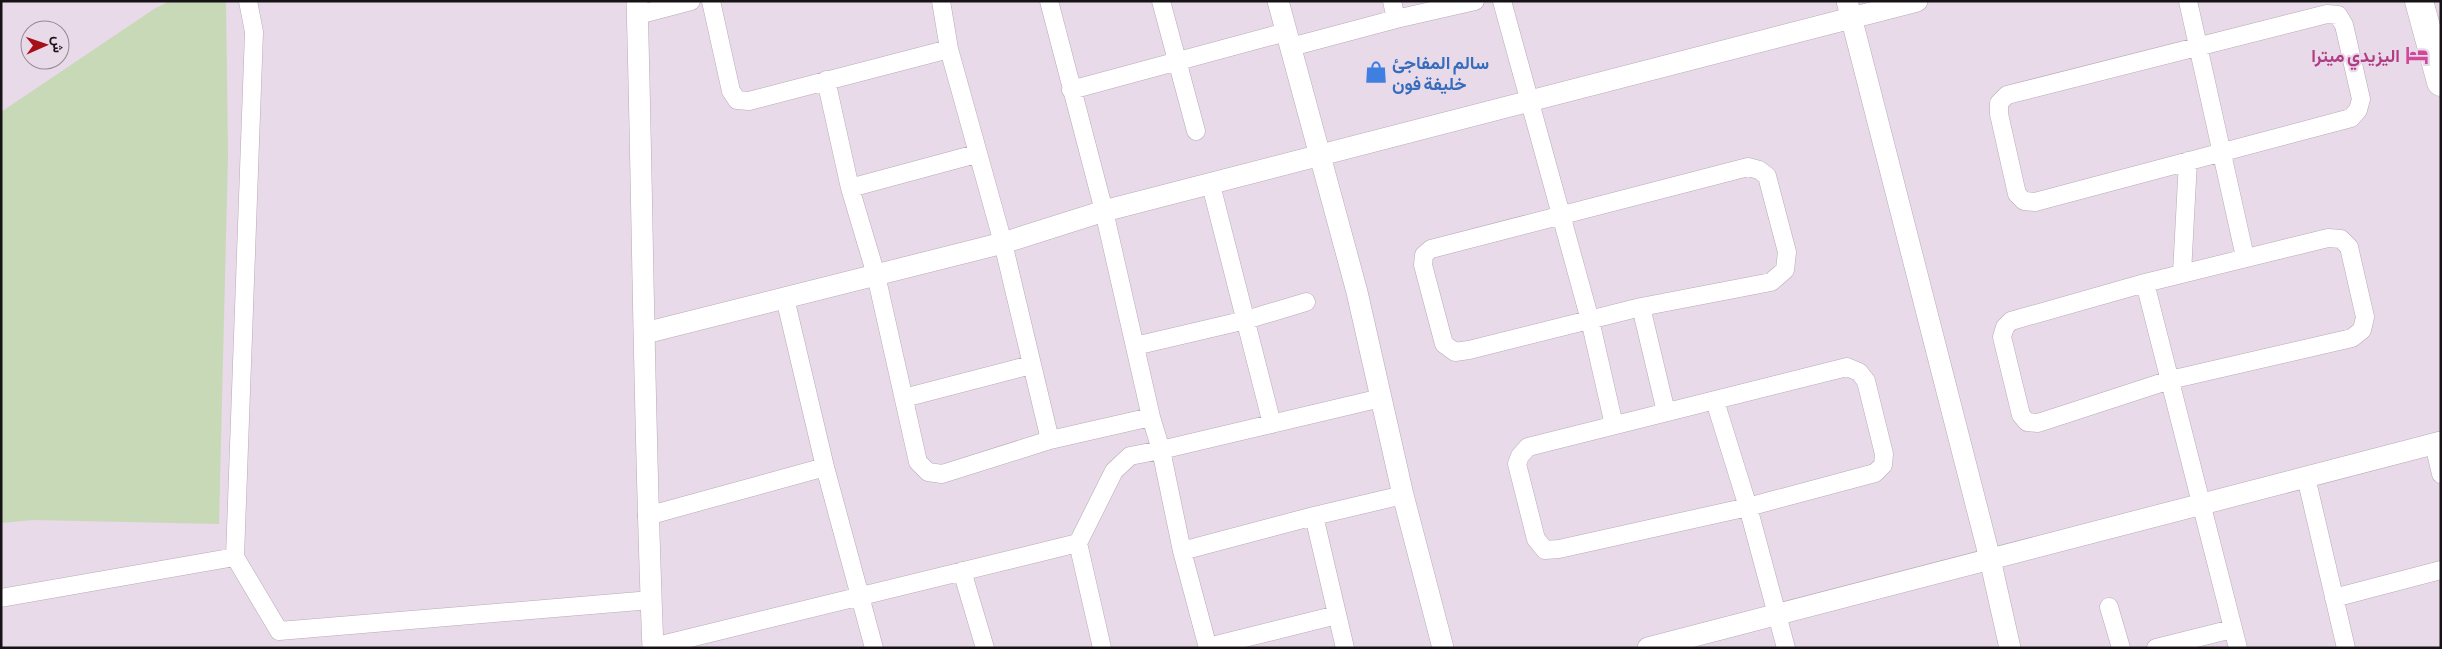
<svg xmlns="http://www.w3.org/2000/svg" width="2442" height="649" viewBox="0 0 2442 649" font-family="'Asap Condensed',Vazirmatn,sans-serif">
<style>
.green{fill:#c8d9b8}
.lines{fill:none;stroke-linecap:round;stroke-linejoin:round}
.minor-casing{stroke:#b7aab7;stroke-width:19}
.tertiary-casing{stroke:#b7aab7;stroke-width:22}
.primary-casing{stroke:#b7aab7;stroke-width:29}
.minor{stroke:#fff;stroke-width:18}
.tertiary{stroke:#fff;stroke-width:21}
.primary{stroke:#fff;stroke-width:28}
.labels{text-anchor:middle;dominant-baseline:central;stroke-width:4;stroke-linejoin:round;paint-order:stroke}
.hotel-label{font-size:18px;font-weight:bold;fill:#b23c85;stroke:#e8dae8;text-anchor:end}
.shop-label{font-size:18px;font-weight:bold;fill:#366cbe;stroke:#e8dae8;text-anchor:start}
</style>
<rect width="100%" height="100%" fill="#e8dae8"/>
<path class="green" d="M170,1H226L228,155L219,524L33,520L1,523V112L154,9Z"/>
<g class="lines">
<defs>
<path id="minor" d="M711,1L731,91L737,100L749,101L949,49
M941,1L949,49L1003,243L1050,440
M1049,1L1104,211L1151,417L1161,450L1182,551L1208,648
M1161,1L1196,131
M1392,1L1396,19
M1502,1L1590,320L1614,425
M2188,1L2245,257
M2327,14L2338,15L2344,25L2361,99L2358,110L2351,118L2035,202L2024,201L2017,194L1999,114V103L2007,95Z
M638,15L691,1
M1291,47L1396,19L1475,1
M826,80L850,188L876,275L918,462L928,472L942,474L1050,440L1151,417
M1071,90L1286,32
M1748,167L1759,170L1767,176L1787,252L1785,270L1771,282L1641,307L1469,350L1455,352L1444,344L1423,265L1424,255L1431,249Z
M1211,185L1272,424
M850,188L976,154
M2328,238L2341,239L2349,247L2365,317L2362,330L2352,338L2170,380L2038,423L2027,422L2021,415L2002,337L2005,327L2011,321L2145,283Z
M2182,273L2188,161
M2145,283L2238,648
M785,298L825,467L874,648
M1641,307L1666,412
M1135,346L1246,320L1306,302
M1847,367L1859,372L1866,381L1884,454L1883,465L1875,473L1748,507L1559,549L1545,550L1536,539L1517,464L1520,456L1528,447Z
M904,398L1031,365
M1715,401L1748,507L1786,648
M2434,444L2441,474
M2306,477L2346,648
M647,516L825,467
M1314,516L1345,648
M1182,551L1314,516L1403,495
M235,557L254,32L248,1
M962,571L985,648
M1,598L235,557L279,631L651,600
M2334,598L2441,570
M2109,607L2121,648
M653,647L1078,543
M1208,647L1337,615
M1102,648L1078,543L1114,471L1130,456L1161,450L1381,398
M2156,648L2232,629"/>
<path id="tertiary" d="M637,1C643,217 644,432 653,648
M1278,1L1357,292L1403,495L1443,648
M1847,1L1990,559L2010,648
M645,333L1003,243L1104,211L1917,1
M1648,648L2441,442"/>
<path id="primary" d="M2419,1L2441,82"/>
</defs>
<use href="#minor" class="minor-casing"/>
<use href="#tertiary" class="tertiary-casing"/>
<use href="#primary" class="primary-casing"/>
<use href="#minor" class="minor"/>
<use href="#tertiary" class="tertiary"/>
<use href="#primary" class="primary"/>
</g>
<defs>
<symbol id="hotel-bare" viewBox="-9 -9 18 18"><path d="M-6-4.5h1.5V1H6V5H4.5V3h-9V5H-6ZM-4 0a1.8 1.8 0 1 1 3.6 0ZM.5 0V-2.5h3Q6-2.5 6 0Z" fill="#d1479c" stroke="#e8dae8" stroke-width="2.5" paint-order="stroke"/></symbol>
<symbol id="shop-bare" viewBox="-9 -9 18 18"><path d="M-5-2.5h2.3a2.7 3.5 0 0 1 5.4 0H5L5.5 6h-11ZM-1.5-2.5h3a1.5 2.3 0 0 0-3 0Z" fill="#3f7fe0" stroke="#e8dae8" stroke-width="2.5" paint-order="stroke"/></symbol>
</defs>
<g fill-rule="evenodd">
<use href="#hotel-bare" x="2401" y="39" width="32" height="32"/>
<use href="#shop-bare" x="1360" y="56" width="32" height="32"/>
</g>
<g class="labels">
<g class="hotel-label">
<text x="2400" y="55">اليزيدي ميترا</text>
</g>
<g class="shop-label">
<text x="1392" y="62">سالم المفاجئ<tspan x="1392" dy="21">خليفة فون</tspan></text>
</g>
</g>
<rect width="2442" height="649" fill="none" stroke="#161216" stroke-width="5"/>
<g transform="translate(45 45) rotate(88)"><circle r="24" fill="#e8dae8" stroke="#948a94"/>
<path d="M0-4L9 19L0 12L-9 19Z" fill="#a61019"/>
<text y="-8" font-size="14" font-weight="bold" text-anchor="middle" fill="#161216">ش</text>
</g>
</svg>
